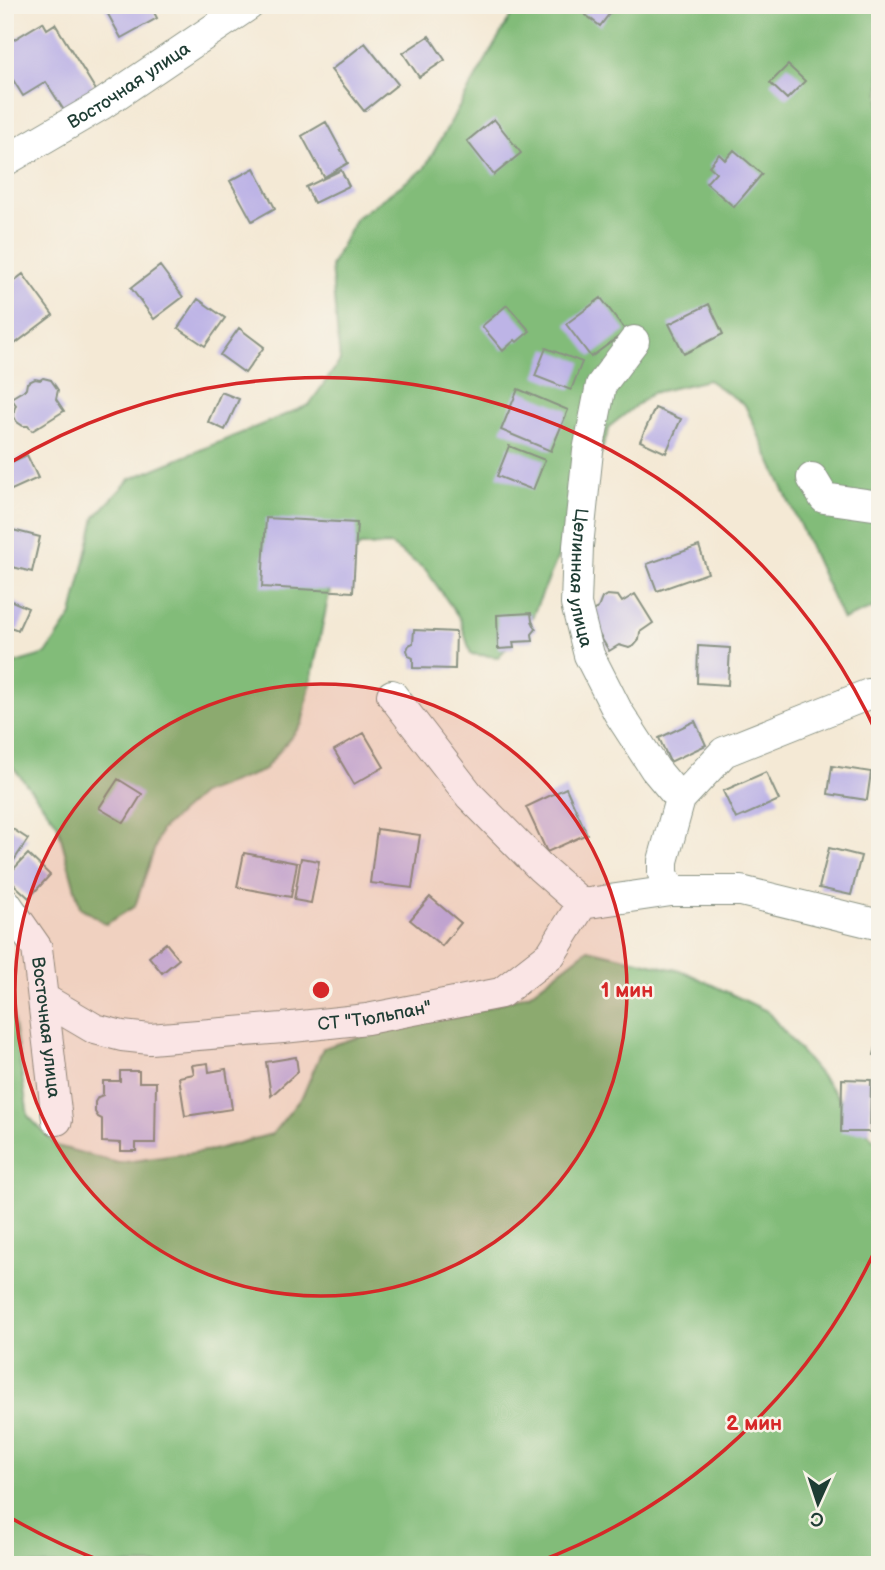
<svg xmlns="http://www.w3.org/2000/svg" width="885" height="1570" viewBox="0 0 885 1570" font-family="'Balsamiq Sans',sans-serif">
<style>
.forest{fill:#82bc79;stroke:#507c56;stroke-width:2}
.building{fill:#bdb4e6}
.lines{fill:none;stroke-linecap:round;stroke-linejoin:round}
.minor-casing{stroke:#8a9384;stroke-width:32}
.minor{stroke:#fff;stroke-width:30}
.ring{fill:none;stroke:#d62828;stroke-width:3.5}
.labels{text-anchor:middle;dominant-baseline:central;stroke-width:5;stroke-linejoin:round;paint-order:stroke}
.street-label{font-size:18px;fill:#1f3d34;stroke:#f7f3e8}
.centre{fill:#d62828;stroke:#f7f3e8;stroke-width:3.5}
.ring-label{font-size:21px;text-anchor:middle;font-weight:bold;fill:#d62828;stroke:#f7f3e8;stroke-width:5;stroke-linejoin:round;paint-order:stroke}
</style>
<rect width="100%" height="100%" fill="#f7f3e8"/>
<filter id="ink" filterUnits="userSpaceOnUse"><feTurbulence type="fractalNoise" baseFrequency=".0143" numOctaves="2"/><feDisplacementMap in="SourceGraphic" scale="14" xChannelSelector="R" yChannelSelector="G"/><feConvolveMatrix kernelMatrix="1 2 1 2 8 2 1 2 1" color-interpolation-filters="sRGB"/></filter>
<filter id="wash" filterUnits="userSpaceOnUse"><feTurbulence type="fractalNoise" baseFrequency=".00686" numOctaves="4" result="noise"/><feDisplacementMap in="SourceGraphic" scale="28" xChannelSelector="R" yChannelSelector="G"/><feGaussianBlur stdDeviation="1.57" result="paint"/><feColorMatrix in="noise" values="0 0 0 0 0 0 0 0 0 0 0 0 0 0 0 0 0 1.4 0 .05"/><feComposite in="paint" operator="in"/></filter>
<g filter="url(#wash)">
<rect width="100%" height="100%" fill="#f4e9d5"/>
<path class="forest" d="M517,5H880V605L843,620L745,405L708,380L652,393L610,426L591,481L529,624L498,657L471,654L460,619L426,570L391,545L360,546L334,570L302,724L263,771L201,794L161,830L135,906L106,924L80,907L57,823L5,757V666L46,654L72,615L95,517L130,479L309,405L340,361L331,266L356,218L424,169Z
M588,949L685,972L767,1011L880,1147V1565H5V998L11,1004L28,1116L57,1146L118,1163L213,1150L272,1134L303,1095L323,1048L401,1024L458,1017L529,994Z"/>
<g id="blocks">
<path class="building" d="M103,5H150L157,18L121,38Z
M581,5H616L600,26L578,9Z
M43,22L47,29L55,24L97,92L65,112L46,82L23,96L5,67V45Z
M429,36L445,60L419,77L403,53Z
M365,43L398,84L364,111L331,70Z
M788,65L805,81L787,99L770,83Z
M494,119L521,153L494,175L467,141Z
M326,122L348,163L324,177L302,136Z
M734,150L762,174L734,207L706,183L716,172L709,166L719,154L725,160Z
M254,168L275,208L252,221L230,181Z
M341,170L349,186L314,203L306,187Z
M160,266L183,297L154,319L131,288Z
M23,274L53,315L12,346L5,337V288Z
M601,298L626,331L591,357L566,324Z
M198,299L225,318L205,346L178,328Z
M709,304L723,334L684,354L669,324Z
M507,305L530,331L517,342L515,340L503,351L482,326Z
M239,328L264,347L245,373L220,355Z
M546,348L582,362L571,390L535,376Z
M43,378L51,380L58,390L56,399L64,411L32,431L28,426H23L17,422L14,417V410L16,405L11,398L26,389L27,383L35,379L40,380Z
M518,389L568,410L551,451L501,430Z
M221,392L239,399L225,430L208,422Z
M655,408L681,419L666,453L640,441Z
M509,446L545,460L533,490L497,476Z
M27,455L38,478L5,493V465Z
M266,518L357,523L353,592L262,587Z
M5,528L40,537L32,572L5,565Z
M699,546L708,573L657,591L647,564Z
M635,594L653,623L640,632L639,640L634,646L629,648L619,645L609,651L587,614L598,608L602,598L607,595L618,596L622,602Z
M5,598L28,608L18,630L5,625Z
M531,613L532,621L536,629L532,634L533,641L513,642L514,648L498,649L497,615Z
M414,630L456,632L455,669L413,668V658L409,656L407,650L409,645L413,643Z
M698,646L730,648L728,685L697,683Z
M695,721L706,745L670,762L659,738Z
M364,733L384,767L354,784L334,750Z
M832,766L871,772L867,800L828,794Z
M766,772L779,800L736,819L723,791Z
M118,779L142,794L124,823L99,808Z
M566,788L587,834L547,852L526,807Z
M5,824L28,839L5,874Z
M377,829L420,835L412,888L370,883Z
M829,848L861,856L851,895L819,888Z
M244,853L297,863L291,897L237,887Z
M28,854L50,875L29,898L6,877Z
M301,858L319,861L311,903L294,900Z
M430,897L461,923L442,946L410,920Z
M166,943L179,959L162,973L149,957Z
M879,1035H880V1056L874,1055Z
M296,1057L298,1071L271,1096L266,1062Z
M208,1063L209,1072L226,1069L232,1109L185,1116L179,1077L194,1074L192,1065Z
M120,1071H139V1082H156L155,1143H136V1151H121V1143L102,1142V1119L98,1117L95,1112V1102L98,1097L103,1095V1081H120Z
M842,1079L871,1080L870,1132H841Z"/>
</g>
</g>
<g filter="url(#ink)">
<use href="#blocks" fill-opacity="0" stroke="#8a9384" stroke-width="2"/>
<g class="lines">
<defs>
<g id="minor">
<path id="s1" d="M5,161L101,105L249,5"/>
<path id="s2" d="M634,341L601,385L588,451L578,546L576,604L589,655L618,712L655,769L680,799"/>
<path d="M812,478L824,498L880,506"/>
<path d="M880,692L869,694L724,752L680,799L663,861V874L671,891H741L880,925"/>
<path d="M392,695L470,796L541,868L582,904"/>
<path id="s3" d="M5,902L37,948L57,1120"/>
<path id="s4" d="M44,999L95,1029L122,1036L150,1039L283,1028L367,1019L501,993L551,954L582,904L671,891"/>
</g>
</defs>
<use href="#minor" class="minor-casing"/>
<use href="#minor" class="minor"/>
</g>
</g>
<circle cx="321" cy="990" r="306" fill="#d62828" fill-opacity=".12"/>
<g class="ring">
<circle cx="321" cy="990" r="306"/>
<path d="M878 1244A612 612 0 0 1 535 1563M107 1563A612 612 0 0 1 6 1515M6 465A612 612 0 0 1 878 736"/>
</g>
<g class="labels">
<g class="street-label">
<text stroke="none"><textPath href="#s1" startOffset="145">Восточная улица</textPath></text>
<text stroke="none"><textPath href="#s2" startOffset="250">Целинная улица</textPath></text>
<text stroke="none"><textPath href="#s4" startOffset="341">СТ "Тюльпан"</textPath></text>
<text stroke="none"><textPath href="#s3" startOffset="136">Восточная улица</textPath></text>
</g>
</g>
<circle cx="321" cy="990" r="10" class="centre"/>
<g class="ring-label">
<text x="627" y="997">1 мин</text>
<text x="754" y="1430">2 мин</text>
</g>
<rect width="885" height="1570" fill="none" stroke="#f7f3e8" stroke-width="28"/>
<g transform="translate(818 1503) rotate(183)" stroke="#f7f3e8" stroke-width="5" paint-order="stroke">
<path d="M0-5L12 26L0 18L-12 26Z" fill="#1f3d34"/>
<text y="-10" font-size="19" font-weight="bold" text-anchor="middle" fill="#1f3d34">С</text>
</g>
</svg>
